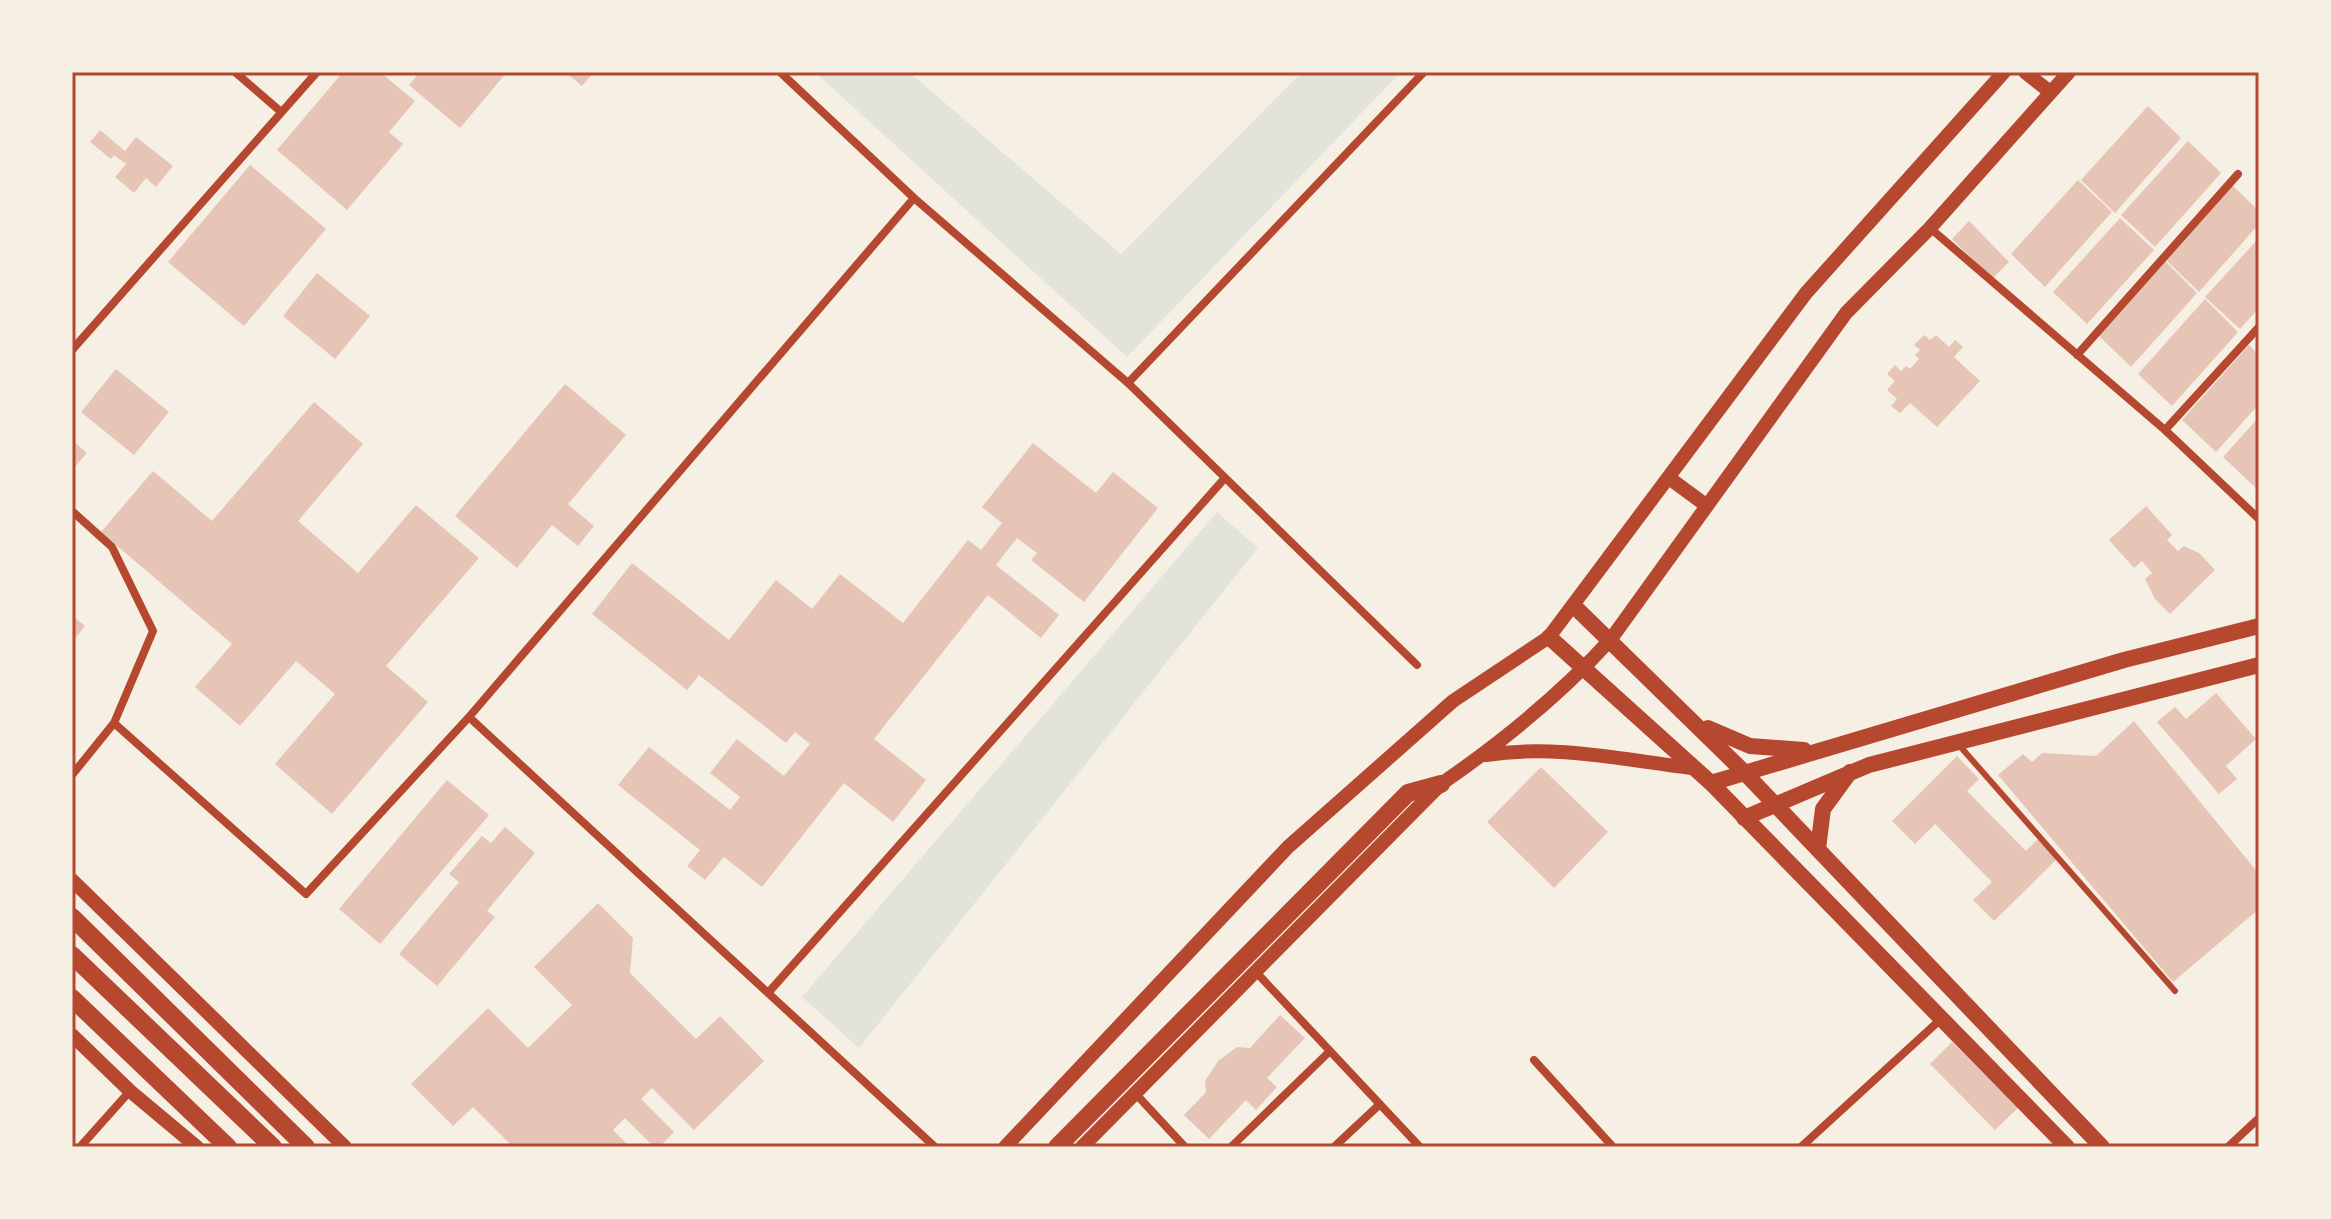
<svg xmlns="http://www.w3.org/2000/svg" width="2331" height="1219" viewBox="0 0 2331 1219" font-family="Mulish,sans-serif">
<style>
.green{fill:#e2e4dc}
.building{fill:#e6c5b7}
.lines{fill:none;stroke-linecap:round;stroke-linejoin:round}
.service{stroke:#b5482f;stroke-width:6}
.minor{stroke:#b5482f;stroke-width:8}
.tertiary{stroke:#b5482f;stroke-width:14}
.secondary{stroke:#b5482f;stroke-width:16}
.trunk{stroke:#b5482f;stroke-width:18}
.neatline{fill:none;stroke:#b5482f;stroke-width:3}
</style>
<rect width="100%" height="100%" fill="#f6efe4"/>
<path class="green" d="M815,72H909L1121,254L1302,72H1401L1127,357Z
M1217,512L1258,548L859,1048L802,997Z"/>
<path class="building" d="M343,72H380L415,101L389,132L403,144L347,210L277,150Z
M420,72H507L460,128L409,85Z
M565,72H594L582,86Z
M2148,106L2181,138L2115,213L2081,180Z
M100,130L125,151L136,137L173,166L156,187L146,178L134,193L115,177L126,164L114,155L111,159L90,142Z
M2188,141L2221,173L2155,247L2121,215Z
M250,165L326,229L244,326L168,262Z
M2078,180L2112,212L2045,287L2011,254Z
M2232,185L2259,211V224L2199,292L2165,259Z
M2120,218L2154,250L2087,324L2053,292Z
M1969,221L2009,262L1992,279L1952,239Z
M2259,238V308L2240,329L2205,297Z
M2164,260L2197,293L2131,367L2097,334Z
M317,273L370,316L335,359L283,316Z
M2205,299L2238,332L2172,406L2138,374Z
M1924,335L1930,340L1936,335L1949,347L1955,340L1963,347L1954,357L1980,381L1937,427L1910,403L1900,413L1891,406L1897,399L1887,390L1895,381L1887,374L1895,365L1901,371L1906,366L1910,369L1919,359L1915,355L1920,350L1914,345Z
M2249,345L2259,355V404L2216,452L2182,420Z
M116,369L169,412L134,455L81,412Z
M565,384L626,435L568,504L594,526L578,546L552,525L517,568L455,516Z
M314,402L363,444L298,521L358,573L416,505L479,558L386,666L428,702L332,814L275,764L335,694L296,661L240,726L195,687L232,644L101,532L153,471L212,521Z
M2259,417V487L2257,489L2223,457Z
M72,440L87,453L72,470Z
M1033,443L1096,493L1113,472L1158,508L1084,602L1031,560L1037,553L1017,538L996,565L1059,615L1041,638L988,595L874,739L926,780L893,822L844,783L762,887L724,857L705,880L687,866L700,850L618,785L649,747L730,810L740,797L710,773L737,739L784,776L810,744L795,732L786,743L699,675L687,690L592,614L632,563L729,640L776,580L812,609L840,574L903,623L968,540L981,550L1002,523L982,507Z
M2146,506L2172,535L2167,540L2178,551L2184,546L2199,553L2215,570L2170,614L2155,599L2145,579L2152,573L2142,561L2134,568L2109,540Z
M72,615L85,626L72,642Z
M2216,693L2256,739L2226,766L2237,779L2219,794L2157,722L2175,707L2186,719Z
M2134,721L2259,874V909L2173,982L1998,775L2023,754L2032,762L2042,753L2096,756Z
M1957,756L1979,779L1967,791L2026,851L2038,839L2057,859L1994,921L1973,900L1992,882L1935,824L1915,844L1892,821Z
M1541,767L1608,832L1554,888L1487,822Z
M447,780L489,815L380,944L339,909Z
M505,827L535,853L487,911L495,917L437,986L399,954L459,882L449,874L482,836L491,843Z
M598,903L633,938L630,973L696,1039L720,1016L764,1061L694,1130L652,1088L641,1099L674,1132L659,1147H654L625,1118L613,1130L630,1147H513L473,1107L453,1126L411,1084L488,1008L528,1048L572,1005L534,967Z
M1280,1015L1305,1038L1267,1078L1277,1087L1256,1110L1246,1100L1209,1139L1184,1115L1206,1092L1205,1081L1218,1061L1237,1047L1250,1048Z
M1952,1042L2018,1108L1995,1130L1930,1064Z"/>
<g class="lines">
<path class="service" d="M1958,744L2175,991"/>
<path class="minor" d="M235,72L280,111
M780,72L914,198L1128,383L1417,665
M1930,228L2165,430L2259,519
M72,350L317,72
M2077,355L2238,174
M1128,383L1424,72
M2165,430L2259,327
M72,511L112,547L153,631L114,723L72,775
M469,717L935,1147
M114,723L306,894L469,717L914,198
M1255,971L1420,1147
M768,993L1224,479
M1534,1060L1613,1147
M1134,1092L1185,1147
M80,1147L130,1091
M1231,1147L1330,1051
M1334,1147L1380,1104
M1801,1147L1941,1019
M2228,1147L2259,1118"/>
<path class="tertiary" d="M2025,72L2050,92
M1669,478L1707,506
M1486,755C1555,744 1623,760 1692,768
M72,880L345,1147
M72,1035L130,1091L197,1147
M1005,1147L1288,847L1453,701L1549,637L1806,293L2004,72
M1082,1147L1441,784C1502,742 1561,694 1611,639L1846,313L1930,228L2069,72"/>
<path class="secondary" d="M1575,607L1743,771L2102,1147
M1549,637L1711,783L2067,1147
M1708,728L1750,746L1804,750
M1711,783L2124,660L2259,626
M1744,818L1869,765L2259,665
M1818,849L1823,809L1850,772"/>
<path class="trunk" d="M72,917L306,1147
M72,955L273,1147
M72,998L228,1147
M1057,1147L1408,793L1441,784"/>
</g>
<rect width="2331" height="1219" fill="none" stroke="#f6efe4" stroke-width="148"/>
<rect x="74" y="74" width="2183" height="1071" class="neatline"/>
</svg>
